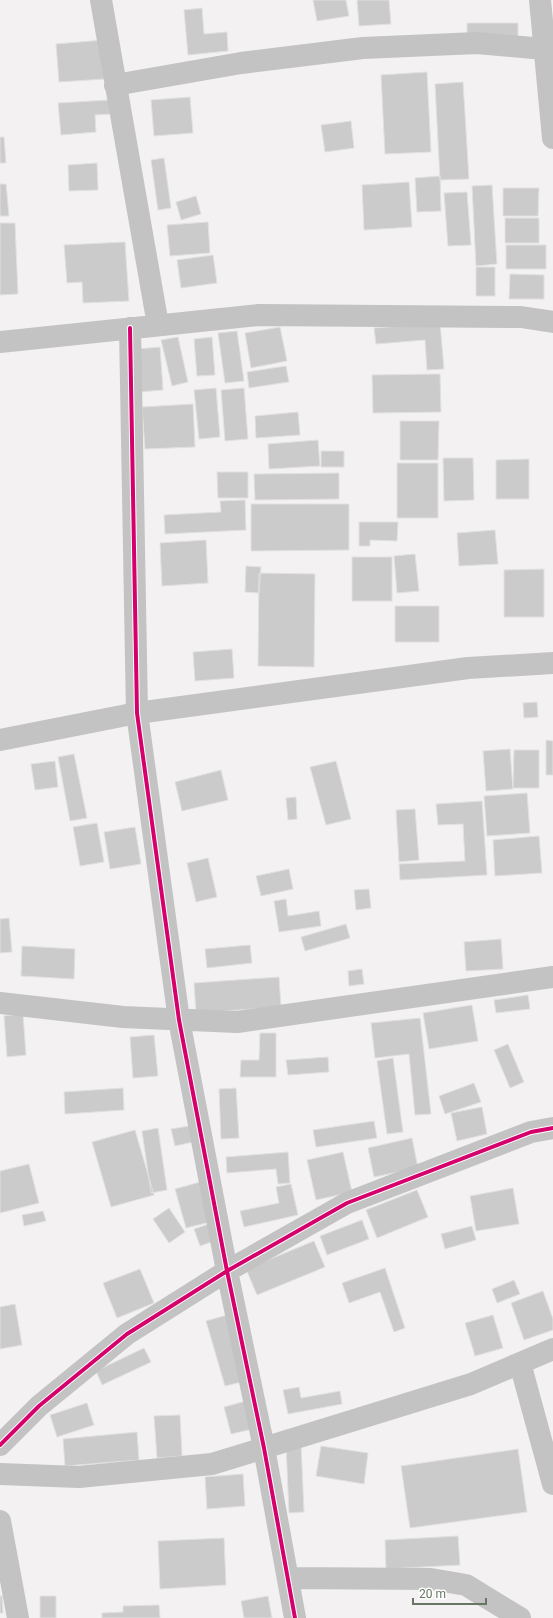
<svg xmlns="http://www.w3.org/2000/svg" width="553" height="1618" viewBox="0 0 553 1618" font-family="Roboto,sans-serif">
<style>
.building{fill:#cacbca;stroke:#e2e1e2}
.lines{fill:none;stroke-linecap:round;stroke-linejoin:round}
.minor{stroke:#c2c3c2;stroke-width:22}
.tertiary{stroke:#c2c3c2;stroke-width:22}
.cycleway-casing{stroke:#fff;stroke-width:6}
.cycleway{stroke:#d6006c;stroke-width:4}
</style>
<rect width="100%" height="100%" fill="#f3f1f2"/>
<path class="building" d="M313,0H346L349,16L317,21Z
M357,0H389L391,24L359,26Z
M202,8L204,34L227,32L228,51L188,55L184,10Z
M467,23H518V41H467Z
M103,40L105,79L59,82L56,44Z
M427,72L431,152L385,154L381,75Z
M463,82L469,179L440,180L435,84Z
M190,97L193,133L154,136L151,100Z
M109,100L111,114L95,115L96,132L61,135L58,103Z
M351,121L354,148L325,152L321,125Z
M0,137H4L6,163H0Z
M164,158L171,208L158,210L151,160Z
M97,163L98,190L69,191L68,165Z
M440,176L441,211L417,212L415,178Z
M409,182L412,227L364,230L362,185Z
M0,184H6L9,216H0Z
M492,185L497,264L476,266L472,186Z
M503,188H539L538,216H503Z
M467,192L471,245L448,246L444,193Z
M196,196L201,214L181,220L176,202Z
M505,218H539V243H505Z
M208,222L210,253L170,256L167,225Z
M0,223H15L18,294L0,295Z
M125,242L129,301L83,303L82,282L67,283L64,245Z
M506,245H546V269H506Z
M213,255L217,283L181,288L177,260Z
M476,267H495V296H476Z
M510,274L544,275V299H509Z
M440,323L444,369L427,370L425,340L376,344L374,328Z
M280,327L287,361L251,368L245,333Z
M237,331L244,381L225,383L218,333Z
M178,337L188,382L172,386L161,340Z
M212,337L215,375L197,376L194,339Z
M160,347L163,390L140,392L137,349Z
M286,366L289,382L249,388L247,372Z
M440,374L441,412L373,413L372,375Z
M216,388L220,437L199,439L194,390Z
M244,388L248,439L225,441L221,390Z
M193,404L195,447L145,449L142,407Z
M298,412L300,435L256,438L255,416Z
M400,421H439L438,460H400Z
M318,440L320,466L269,469L268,444Z
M321,451H344V467H321Z
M443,458H473L474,500L444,501Z
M529,459V499H496V460Z
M397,463H438V518H397Z
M217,472H248V498H218Z
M339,473V499L255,500L254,474Z
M245,500L246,530L165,534L164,515L221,512L220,501Z
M251,504H349V550L251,551Z
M359,522H398L397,541L370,540V546H359Z
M495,530L498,564L459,566L457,533Z
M206,540L208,583L162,586L160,543Z
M415,554L419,591L397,593L394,556Z
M352,557H392V601H352Z
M246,566L261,567L259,593L245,592Z
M544,569V617H504V570Z
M259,573L315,574L314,667L258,666Z
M395,606H439V642H395Z
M232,649L234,678L195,681L193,652Z
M537,702L538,717L524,718L523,703Z
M546,740L553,741V775H546Z
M510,749L513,789L486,791L483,751Z
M514,750H539V788H513Z
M74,754L87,818L70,821L58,757Z
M55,761L58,787L35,790L31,764Z
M336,761L351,819L326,825L310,767Z
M221,770L228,800L182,811L175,782Z
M527,793L530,833L487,836L484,796Z
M296,797L297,819L288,820L286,798Z
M482,801L487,875L400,880L399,864L465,861L463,824L438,825L436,804Z
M415,809L419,860L399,862L396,810Z
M97,823L104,862L80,866L73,827Z
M135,827L141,864L110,869L104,832Z
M539,836L542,873L495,876L493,840Z
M208,858L217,897L196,902L187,863Z
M289,869L293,889L261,896L256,876Z
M369,889L371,908L356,910L354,890Z
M286,899L288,916L319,911L321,926L279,932L274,901Z
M9,918L12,952L0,953V919Z
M346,924L350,938L305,951L301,937Z
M501,939L503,969L466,971L464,942Z
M250,945L252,963L207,968L205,949Z
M22,946L75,949L74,979L21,976Z
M362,969L364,984L349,986L348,971Z
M279,977L281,1007L196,1013L194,983Z
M528,995L530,1009L496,1013L494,1000Z
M472,1005L478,1041L429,1049L423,1013Z
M23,1014L26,1055L7,1057L4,1016Z
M420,1018L431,1114L415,1115L409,1054L375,1058L371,1023Z
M260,1033H276V1077H240L241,1060H259Z
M154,1035L158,1076L133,1078L130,1037Z
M508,1044L524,1082L510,1088L494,1050Z
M328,1057L329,1072L288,1075L286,1060Z
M393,1058L403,1132L387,1134L377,1061Z
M474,1083L481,1102L445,1114L439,1096Z
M123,1088L124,1110L65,1114L64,1092Z
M236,1088L239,1138L221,1139L219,1089Z
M482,1107L487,1134L457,1141L451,1113Z
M374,1121L377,1138L316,1147L313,1130Z
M189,1126L193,1142L175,1146L171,1129Z
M158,1128L167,1190L151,1193L142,1131Z
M135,1130L154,1195L111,1207L92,1142Z
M412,1138L418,1168L374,1177L368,1148Z
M288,1152L290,1183L278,1184L276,1169L227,1173L226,1157Z
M343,1152L352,1192L316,1200L307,1160Z
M29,1164L39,1203L0,1213V1171Z
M200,1182L210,1222L186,1228L175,1189Z
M291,1184L298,1215L244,1227L240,1211L279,1203L276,1187Z
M513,1188L519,1224L476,1231L470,1196Z
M417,1190L428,1217L377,1238L366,1210Z
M169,1208L185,1232L169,1243L153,1219Z
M43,1211L46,1221L24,1226L22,1215Z
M362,1220L369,1239L327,1255L320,1236Z
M209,1224L214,1241L200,1246L194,1229Z
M472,1226L476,1240L445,1249L441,1234Z
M314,1241L325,1267L257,1295L246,1269Z
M385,1268L405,1328L394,1332L380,1292L349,1303L342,1283Z
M140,1269L154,1303L117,1318L103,1283Z
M514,1280L520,1294L497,1303L492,1289Z
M543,1291L553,1319V1330L524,1340L511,1303Z
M15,1304L22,1345L0,1349V1307Z
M227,1315L246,1381L225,1386L206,1321Z
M493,1315L503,1348L475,1356L465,1323Z
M144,1348L151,1362L102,1385L96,1371Z
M299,1387L301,1398L340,1391L342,1404L288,1414L283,1390Z
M246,1401L253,1429L231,1434L224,1407Z
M87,1403L94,1425L57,1437L50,1415Z
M180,1415L182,1456L157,1458L154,1416Z
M137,1432L139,1460L65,1466L63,1439Z
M301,1443L304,1512L289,1513L286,1444Z
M321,1446L368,1453L364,1484L316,1476Z
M518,1449L527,1512L410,1528L401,1466Z
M243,1474L245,1506L207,1509L205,1477Z
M458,1536L460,1565L386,1569L385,1540Z
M224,1538L226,1585L160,1589L158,1541Z
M0,1596H2L3,1613H0Z
M40,1596H56V1618H40Z
M268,1596L272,1618H244L241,1601Z
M159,1605L160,1618H102V1613L123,1612V1606Z"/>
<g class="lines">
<path class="minor" d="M101,0L158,325
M540,0L553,138
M115,85L241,63L363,48L477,43L544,49
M130,328L137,713L179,1020L227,1271L264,1448L295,1618
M0,342L259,315L521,317L553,322
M0,1003L123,1017L237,1022L553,977
M520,1363L553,1484
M0,1445L39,1406L127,1334L227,1271L347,1203L531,1132L553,1128
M0,1474L79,1477L212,1464L471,1384L553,1349
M0,1521L18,1618
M288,1578L431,1579L466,1585L520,1618"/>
<path class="tertiary" d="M0,740L137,713L468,668L553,663"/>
<defs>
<path id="cycleway" d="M130,328L137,713L179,1020L227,1271L264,1448L295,1618
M0,1445L39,1406L127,1334L227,1271L347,1203L531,1132L553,1128"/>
</defs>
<use href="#cycleway" class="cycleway-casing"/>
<use href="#cycleway" class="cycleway"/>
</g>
<path d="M413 1598v6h73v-6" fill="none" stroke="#667862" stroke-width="2"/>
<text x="419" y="1598" font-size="12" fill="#667862" stroke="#ffffff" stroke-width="3" paint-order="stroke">20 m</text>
</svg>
